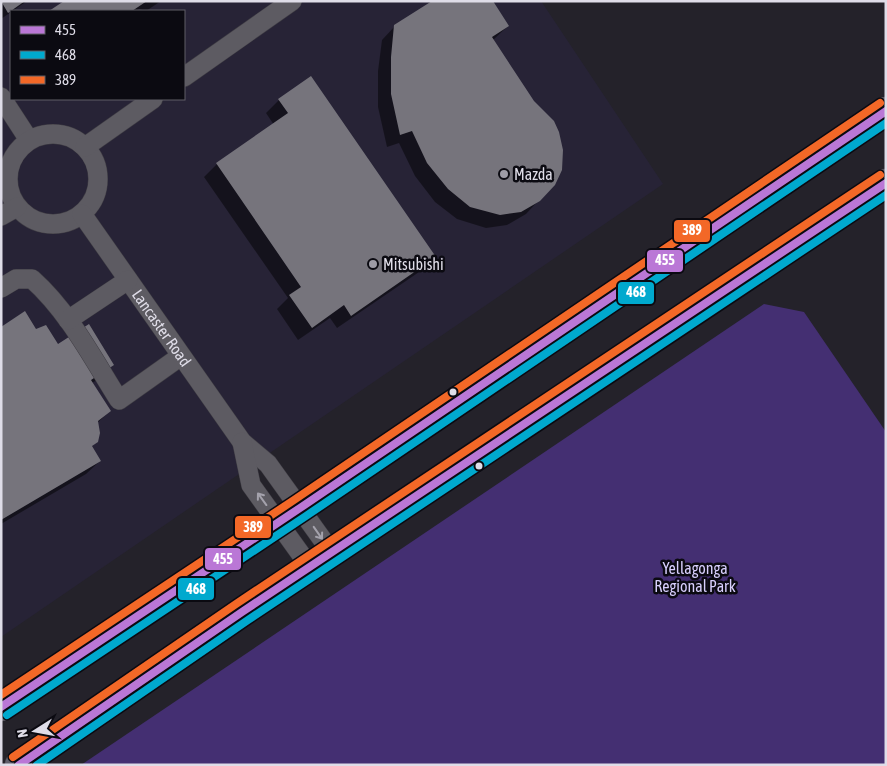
<svg xmlns="http://www.w3.org/2000/svg" width="887" height="766" viewBox="0 0 887 766" font-family="'Asap Condensed',sans-serif">
<style>
.built{fill:#272336;fill-rule:evenodd}
.green{fill:#442f72}
.shadow{fill:#0007}
.building{fill:#76747c}
.lines{fill:none;stroke-linecap:round;stroke-linejoin:round}
.minor-casing{stroke:#403e45;stroke-width:20}
.highway-casing{stroke:#403e45;stroke-width:29}
.minor{stroke:#5d5b62;stroke-width:19}
.highway{stroke:#605e6a;stroke-width:28}
.bus-1-casing{stroke:#0b0a11;stroke-width:11}
.bus-2-casing{stroke:#0b0a11;stroke-width:11}
.bus-3-casing{stroke:#0b0a11;stroke-width:11}
.bus-1{stroke:#ba77d6;stroke-width:8}
.bus-2{stroke:#00a9ce;stroke-width:8}
.bus-3{stroke:#f36827;stroke-width:8}
.oneway{stroke:#a4a2ac}
.poi-dot{fill:#9e9ca6;stroke:#0b0a11;stroke-width:2}
.bus-dot{fill:#dfdde8;stroke:#0b0a11;stroke-width:2}
.labels{text-anchor:middle;dominant-baseline:central;stroke-width:5;stroke-linejoin:round;paint-order:stroke}
.poi-label{font-size:16px;fill:#dfdde8;stroke:#0b0a11;text-anchor:start}
.street-label{font-size:16px;fill:#dfdde8;stroke:#0b0a11}
.park-label{font-size:16px;fill:#d8cffd;stroke:#0b0a11}
.line-badge{stroke:#0b0a11;stroke-width:2}
.badge-label{font-size:14px;text-anchor:middle;font-weight:bold;fill:#fff}
</style>
<rect width="100%" height="100%" fill="#24222a"/>
<path class="built" d="M1,1H541L663,184L1,637ZM11,11H184V99H11Z"/>
<path class="green" d="M764,304L804,312L886,432V765H81Z"/>
<path class="shadow" d="M1,1H27L1,19Z
M66,1H161L146,11L139,9L136,11H51Z
M395,26H508L493,40L539,200L526,214L507,225L486,228L457,219L435,202L415,176L399,143L387,147L378,107V71L382,40Z
M279,100L435,257L422,270L337,328L330,318L298,340L277,309L288,298L204,177L217,164L274,125L266,113Z
M1,329L36,330L100,378L92,383L110,411L97,423L91,447L100,461L86,474L1,524Z"/>
<path class="building" d="M1,1H25L8,13Z
M64,1H147L132,11H49Z
M432,1H493L509,26L492,37L534,101L554,121L559,132L563,150L562,170L555,185L540,201L521,212L500,215L470,207L448,189L427,163L412,131L400,135L391,94V57L394,25Z
M311,76L436,257L351,316L344,305L312,328L289,295L301,287L216,163L288,113L278,99Z
M25,311L36,329L46,325L58,344L89,324L114,365L91,380L111,411L98,421L100,433L98,442L92,446L101,461L1,520V327Z"/>
<g class="lines">
<defs>
<g id="minor">
<path d="M184,77L292,1"/>
<path d="M1,97L29,140"/>
<circle cx="53" cy="179" r="45"/>
<path d="M85,147L153,99"/>
<path id="s1" d="M82,214L242,442L268,464L332,553"/>
<path d="M1,216L17,207"/>
<path d="M1,288L16,279H32C69,312 93,359 119,400L181,356"/>
<path d="M68,320L128,280"/>
<path d="M242,442L251,485L310,567"/>
</g>
<path id="highway" d="M1,707L300,508L886,111
M19,765L242,612L886,183"/>
</defs>
<use href="#minor" class="minor-casing"/>
<use href="#highway" class="highway-casing"/>
<use href="#minor" class="minor"/>
<use href="#highway" class="highway"/>
<defs>
<path id="bus-1" d="M1,707L300,508L886,111
M19,765L242,612L886,183"/>
<path id="bus-2" d="M7,715L306,516L886,123
M37,765L248,620L886,195"/>
<path id="bus-3" d="M1,695L294,500L880,103
M13,757L236,604L880,175"/>
</defs>
<use href="#bus-1" class="bus-1-casing"/>
<use href="#bus-2" class="bus-2-casing"/>
<use href="#bus-3" class="bus-3-casing"/>
<use href="#bus-1" class="bus-1"/>
<use href="#bus-2" class="bus-2"/>
<use href="#bus-3" class="bus-3"/>
</g>
<defs><path id="oneway-shaft" d="M-6 0H5M1.5-3L5.5 0L1.5 3" fill="none" stroke-width="1.6" stroke-linecap="round" stroke-linejoin="round" transform="scale(1.25)"/></defs>
<g class="oneway">
<use href="#oneway-shaft" transform="translate(262 499) rotate(-126)"/>
<use href="#oneway-shaft" transform="translate(318 533) rotate(55)"/>
</g>
<g class="poi-dot">
<circle cx="504" cy="174" r="5"/>
<circle cx="373" cy="264" r="5"/>
</g>
<g class="bus-dot">
<circle cx="453" cy="392" r="4.5"/>
<circle cx="479" cy="466" r="4.5"/>
</g>
<g class="labels">
<g class="poi-label">
<text x="514" y="174">Mazda</text>
<text x="383" y="264">Mitsubishi</text>
</g>
<g class="street-label">
<text stroke="none"><textPath href="#s1" startOffset="139">Lancaster Road</textPath></text>
</g>
<g class="park-label">
<text x="695" y="568">Yellagonga<tspan x="695" dy="18">Regional Park</tspan></text>
</g>
</g>
<g class="line-badge">
<rect x="673" y="219" width="38" height="24" rx="5" fill="#f36827"/>
<rect x="646" y="249" width="38" height="24" rx="5" fill="#ba77d6"/>
<rect x="617" y="281" width="38" height="24" rx="5" fill="#00a9ce"/>
<rect x="234" y="515" width="38" height="24" rx="5" fill="#f36827"/>
<rect x="204" y="547" width="38" height="24" rx="5" fill="#ba77d6"/>
<rect x="177" y="577" width="38" height="24" rx="5" fill="#00a9ce"/>
</g>
<g class="badge-label">
<text x="692" y="235">389</text>
<text x="665" y="265">455</text>
<text x="636" y="297">468</text>
<text x="253" y="532">389</text>
<text x="223" y="564">455</text>
<text x="196" y="594">468</text>
</g>
<rect width="887" height="766" fill="none" stroke="#dfdde8" stroke-width="5"/>
<rect x="10" y="10" width="175" height="90" fill="#0b0a11" stroke="#605e67"/>
<rect x="20" y="26" width="25" height="8" fill="#ba77d6" stroke="#605e67"/>
<text x="55" y="35" font-size="15" fill="#dfdde8">455</text>
<rect x="20" y="51" width="25" height="8" fill="#00a9ce" stroke="#605e67"/>
<text x="55" y="60" font-size="15" fill="#dfdde8">468</text>
<rect x="20" y="76" width="25" height="8" fill="#f36827" stroke="#605e67"/>
<text x="55" y="85" font-size="15" fill="#dfdde8">389</text>
<g transform="translate(35 731) rotate(259)" stroke="#0b0a11" stroke-width="4" paint-order="stroke">
<path d="M0-4L9 19L0 12L-9 19Z" fill="#dfdde8"/>
<text y="-8" font-size="14" font-weight="bold" text-anchor="middle" fill="#dfdde8">N</text>
</g>
</svg>
